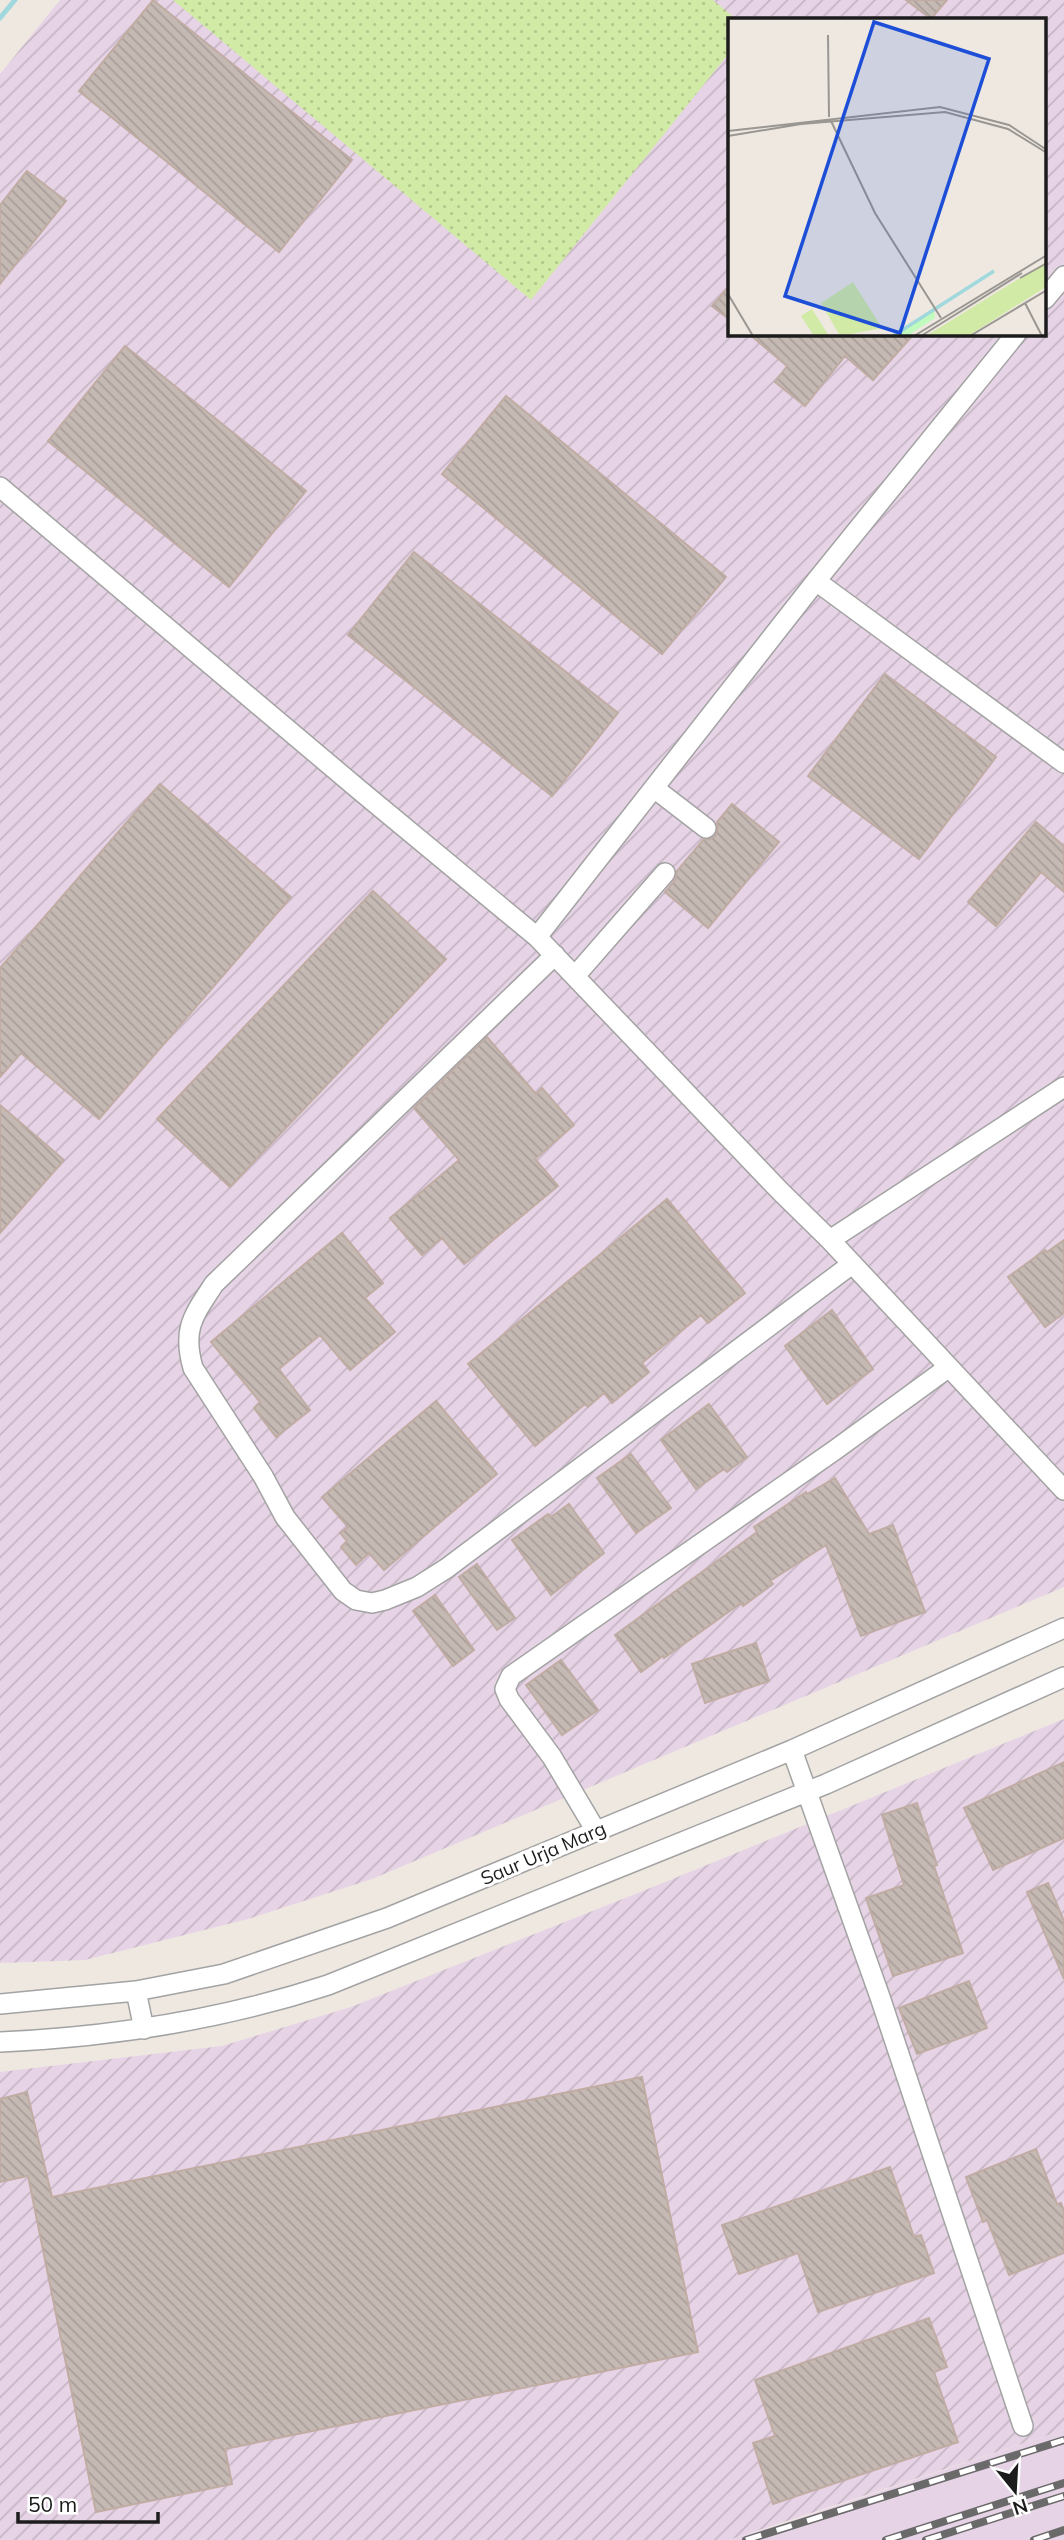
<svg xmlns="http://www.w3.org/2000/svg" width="1064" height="2540" viewBox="0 0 1064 2540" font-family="Mulish,sans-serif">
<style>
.industrial{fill:url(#industrial-furrows);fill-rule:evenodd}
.railway{fill:#e7d3e6}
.grass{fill:url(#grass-dots)}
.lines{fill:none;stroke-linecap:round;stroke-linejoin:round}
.stream{stroke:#a0d8dd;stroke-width:5}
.building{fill:url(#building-back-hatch);stroke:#c0aca3;stroke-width:2}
.minor-casing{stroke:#a3a3a3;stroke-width:22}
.minor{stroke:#fff;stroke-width:19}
.rail-casing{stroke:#6a6a6a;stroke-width:8}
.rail{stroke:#fff;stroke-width:5;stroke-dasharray:16;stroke-linecap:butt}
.labels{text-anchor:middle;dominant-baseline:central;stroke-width:6;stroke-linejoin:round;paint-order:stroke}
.street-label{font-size:19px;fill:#1c1c1c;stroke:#fff}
.inset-river{fill:none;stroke:#a0d8dd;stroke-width:3.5}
.inset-road{fill:none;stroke:#9a9692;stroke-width:2}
.view{fill:#1d4ed8;fill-opacity:0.15;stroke:#1d4ed8;stroke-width:3.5}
.inset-edge{fill:none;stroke:#1c1c1c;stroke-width:3.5}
</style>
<defs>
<pattern id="industrial-furrows" width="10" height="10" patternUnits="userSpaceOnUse" patternTransform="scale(1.75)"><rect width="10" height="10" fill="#e7d3e6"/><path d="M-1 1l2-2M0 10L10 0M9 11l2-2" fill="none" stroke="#c6b5c5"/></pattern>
<pattern id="grass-dots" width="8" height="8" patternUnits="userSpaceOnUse" patternTransform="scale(1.75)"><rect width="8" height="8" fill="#d1eaa5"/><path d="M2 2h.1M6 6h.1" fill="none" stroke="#b3c88d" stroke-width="1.8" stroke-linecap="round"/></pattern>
<pattern id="building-back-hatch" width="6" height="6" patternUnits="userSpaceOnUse" patternTransform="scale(1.75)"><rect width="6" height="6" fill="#c5b9b4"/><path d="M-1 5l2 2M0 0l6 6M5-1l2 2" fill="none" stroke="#a99e9a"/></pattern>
</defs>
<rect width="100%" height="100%" fill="#eee8e1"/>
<path class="industrial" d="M60,0H1064V1587L372,1879L248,1919L85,1960L0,1963V74ZM730,19H1045V334H730Z
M1064,1719V2430L729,2540H0V2072L222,2046L351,2007L653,1887Z"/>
<path class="railway" d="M1064,2430V2540H729L782,2524Z"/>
<path class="grass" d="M173,0H713L736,19H730V52L531,300Z"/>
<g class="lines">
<path class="stream" d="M0,18L15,0"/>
</g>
<path class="building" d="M153,0L352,160L279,252L79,91Z
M906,0H947L931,19Z
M27,171L66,201L0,284V205Z
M730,285V320L712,306Z
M749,334H914L873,380L845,356L805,406L775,382L787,366Z
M125,346L306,491L229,587L48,441Z
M506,396L726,577L662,654L442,474Z
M414,552L618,713L552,796L348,635Z
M885,674L996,757L919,859L808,776Z
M160,784L291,897L99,1119L21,1053L0,1077V968Z
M732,804L779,842L708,928L665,892L675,880L677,871L703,840L710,839L715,836L718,829L717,822Z
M1036,822L1064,846V892L1041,872L996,926L968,902Z
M373,891L446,959L230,1187L157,1119Z
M487,1037L536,1094L542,1088L574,1125L535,1159L558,1186L464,1264L442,1238L422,1255L390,1218L459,1160L414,1108Z
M0,1105L64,1160L0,1233Z
M667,1199L745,1293L708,1323L701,1315L642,1363L649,1372L612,1403L604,1393L588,1407L585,1404L535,1446L468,1364Z
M342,1233L383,1283L365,1298L395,1332L350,1370L320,1335L279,1369L310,1410L276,1437L254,1408L260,1402L211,1342Z
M1064,1240V1313L1045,1327L1008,1277L1045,1250L1047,1252Z
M832,1310L873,1369L827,1404L785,1346Z
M436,1401L497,1474L384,1570L369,1553L356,1565L341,1547L347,1541L340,1533L348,1527L322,1497Z
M709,1404L747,1457L727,1472L724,1469L696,1489L661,1440Z
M631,1454L671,1508L636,1533L597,1478Z
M835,1478L869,1534L893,1525L925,1612L861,1636L826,1545L770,1581L773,1584L743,1606L741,1603L664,1658L663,1656L641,1672L615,1635L757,1532L754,1527L806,1492L807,1494Z
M569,1504L604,1553L551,1595L512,1540L548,1514L551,1517Z
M477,1564L515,1618L497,1630L459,1577Z
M435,1595L474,1650L453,1666L413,1611Z
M756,1643L769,1681L705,1703L692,1664Z
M561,1660L598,1710L562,1735L526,1685Z
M1064,1762V1838L993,1870L964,1808Z
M917,1803L937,1865L934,1866L963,1953L893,1976L866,1898L904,1885L882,1815Z
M1048,1883L1064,1921V1979L1027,1892Z
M969,1981L987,2028L917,2054L899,2008Z
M642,2077L698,2352L225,2449L232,2484L96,2512L28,2176L0,2182V2099L27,2092L52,2197Z
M1036,2149L1057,2204L1061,2203L1064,2211V2253L1009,2275L987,2220L983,2222L966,2177Z
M890,2167L914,2237L921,2235L934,2273L818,2312L798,2253L739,2274L722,2225Z
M929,2318L947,2367L934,2372L958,2442L773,2504L753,2443L775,2436L755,2380Z"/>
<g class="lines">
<defs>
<path id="minor" d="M1045,299L1064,276
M0,487L363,793L537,937L780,1191L830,1240L1064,1490
M816,581L1064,763
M654,788L706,828
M537,937L816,581L1016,334
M555,955L214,1284C193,1316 182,1329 193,1368L263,1476L285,1517L343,1591L356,1600L372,1603L385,1600L417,1587L447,1568L852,1264
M575,976L665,873
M830,1240L1064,1087
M792,1750L880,1997L1023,2426
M596,1831L552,1757L509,1699L505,1689L511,1676L835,1450L949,1367
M136,1991L144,2029
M0,2004L136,1991L224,1974L387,1918L792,1750L1064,1628
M0,2042C112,2037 221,2020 328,1985L826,1784L1064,1677"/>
</defs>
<use href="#minor" class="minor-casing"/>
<use href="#minor" class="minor"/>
<defs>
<path id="rail" d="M746,2540L1064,2440
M886,2540L1064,2483
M926,2540L1064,2496
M1034,2540L1064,2530"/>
</defs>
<use href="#rail" class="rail-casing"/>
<use href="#rail" class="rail"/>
</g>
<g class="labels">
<g class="street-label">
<text transform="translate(543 1853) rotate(-23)">Saur Urja Marg</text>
</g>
</g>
<g transform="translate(728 18)">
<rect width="318" height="318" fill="#eee8e1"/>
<path d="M318,244V269L240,318H198ZM125,264L154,310L112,318L93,285ZM84,291L101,318H86L73,298Z" fill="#d1eaa5"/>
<path d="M206,292L207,300L179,318H167Z" fill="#c0fabc"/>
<path class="inset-river" d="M165,318L266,253"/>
<path class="inset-road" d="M100,17L101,99M103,103L147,195L213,300M0,113L212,89L281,107L319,132M0,118L73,106L217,94L280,111L319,135M292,260L319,245M0,276L25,318M297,285L314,318M186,318L319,237M193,318L294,255M242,318L319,272"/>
<path class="view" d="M146,4L261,41L172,315L57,278Z"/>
<rect width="318" height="318" class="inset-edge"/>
</g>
<g transform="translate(1015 2491) rotate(162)" stroke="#ffffff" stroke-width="5" paint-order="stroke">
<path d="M0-5L12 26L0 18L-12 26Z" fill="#1c1c1c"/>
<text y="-10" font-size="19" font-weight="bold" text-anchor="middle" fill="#1c1c1c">N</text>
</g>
<path d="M18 2512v10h140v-10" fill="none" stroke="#1c1c1c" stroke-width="3.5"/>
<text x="28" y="2512" font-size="21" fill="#1c1c1c" stroke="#ffffff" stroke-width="5" paint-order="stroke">50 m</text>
</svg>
